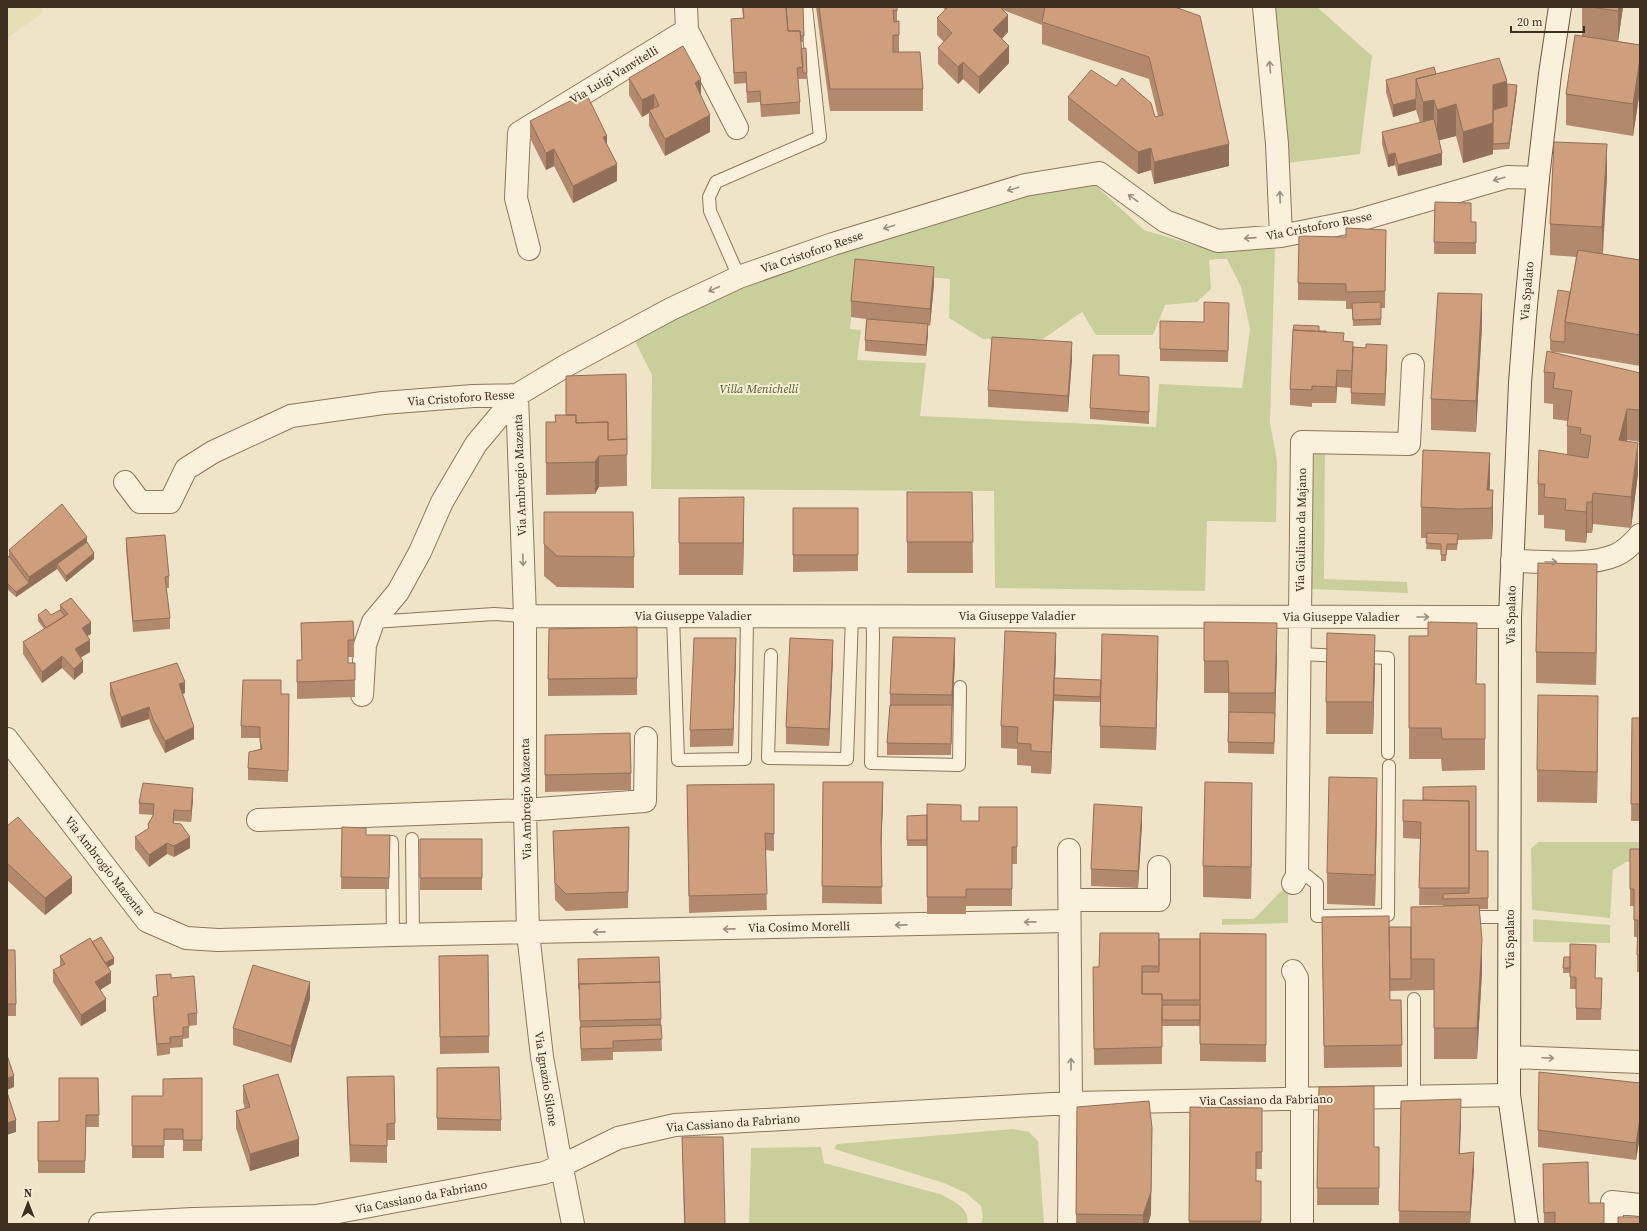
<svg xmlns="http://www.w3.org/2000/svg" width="1647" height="1231" viewBox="0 0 1647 1231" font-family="'Source Serif 4',serif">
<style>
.farmland{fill:#e6deb5}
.green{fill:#c9cf9b;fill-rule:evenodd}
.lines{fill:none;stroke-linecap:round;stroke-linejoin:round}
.lane-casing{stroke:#8d765c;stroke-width:14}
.street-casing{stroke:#8d765c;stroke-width:24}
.secondary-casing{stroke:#6f573f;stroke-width:24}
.lane{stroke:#faf1dc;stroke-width:12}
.street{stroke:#faf1dc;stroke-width:22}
.secondary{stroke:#faf1dc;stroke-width:22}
.wall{fill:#b2896c}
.shaded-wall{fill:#916f58}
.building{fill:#cf9f7d;stroke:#916f58}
.oneway{stroke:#9c907e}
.labels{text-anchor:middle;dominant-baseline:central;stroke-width:4;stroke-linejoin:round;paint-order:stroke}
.street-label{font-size:12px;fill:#3d2e20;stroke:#f7eed8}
.park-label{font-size:12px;font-style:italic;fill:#4d5a26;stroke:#f7eed8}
</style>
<rect width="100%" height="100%" fill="#f0e4c8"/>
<path class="farmland" d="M7,7H43L42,13L7,38Z"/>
<path class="green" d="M1274,7H1317L1372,56L1360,154L1287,163Z
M1094,184L1144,230L1214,251L1275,248L1270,423L1277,461L1276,522L1207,521L1205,591L995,588L994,491L651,489L652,375L635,341L684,309L834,252L1024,195ZM1218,259H1227L1241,287L1250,329L1242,388L1159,384L1156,427L920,416L926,363L857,360L861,330L850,329L856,271L950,279L949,318L983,339H1043L1082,312L1096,335H1153L1165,305L1197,302L1211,289L1209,260Z
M1314,447H1325L1324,579L1407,582L1408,593L1311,589Z
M1538,842H1640V862H1626L1613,870L1610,918L1532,910L1531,849Z
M1288,884V923L1222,925V919H1254Z
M1533,919L1610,925V943L1533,942Z
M1013,1129L1029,1132L1038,1141L1044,1224H981L983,1217L981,1206L966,1193L944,1183L834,1149L837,1144Z
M821,1147L824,1163L940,1194C951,1200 971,1208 967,1224H749L751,1148Z"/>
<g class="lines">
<defs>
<path id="lane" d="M739,277L710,211L709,197L716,182L820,137L806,7
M673,616L678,760L745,759L747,616
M872,616L873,634L871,763L959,765L960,687
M373,622L494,614L525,616
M1299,654L1388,658V753
M771,655L768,758L847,759L852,616
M412,839L413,935
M374,842H392L393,935
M1297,868L1317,884V916L1388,915L1389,766
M1464,917H1510
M1414,1097V999"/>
<path id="street" d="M686,7L687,30L737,128
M1264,7L1277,144L1281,236
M529,249L516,198L519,133L687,30
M517,395L525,616V810L528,933L542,1057L558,1148L573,1224
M125,482L140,502H170L186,469L213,452L291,416L383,403L473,396L517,395L567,365L671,309L739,277L833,244L1025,185L1099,173L1165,221L1218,241L1281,236L1356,221L1507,177L1538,178
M1512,561C1542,561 1589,567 1616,555C1625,551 1634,542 1640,535
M525,616L1510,617
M362,695L365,645L373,622L398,592L420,552L442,502L476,444L517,395
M7,739L147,921L186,938L218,940L393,935L1069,921
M258,820L525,810L645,801L646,738
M1293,883L1297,876L1302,442L1409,444L1413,365
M1070,900H1159V867
M1293,971L1297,978V1099
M1509,1057L1640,1062
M100,1224L193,1219L317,1216L544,1173L561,1166L618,1138L675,1125L1071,1103L1509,1095
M1069,1224L1071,1103L1069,850
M1302,1224V1099
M1612,1224V1202L1640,1205"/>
<path id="secondary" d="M1527,1224L1509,1095L1510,617L1520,383L1525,317L1538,178L1550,74L1560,7"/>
</defs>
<use href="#lane" class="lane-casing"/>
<use href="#street" class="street-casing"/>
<use href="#secondary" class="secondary-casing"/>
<use href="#lane" class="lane"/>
<use href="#street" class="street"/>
<use href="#secondary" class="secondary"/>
</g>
<path class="wall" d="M742,7H803L804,42H801V49L806,48L807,79H798L800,102V114L761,117L760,102L747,103L746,83L734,84L731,19L743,18Z
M816,7H897V22L899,21V52L923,89V111H830Z
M943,7H1175L1229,166L1154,184L1151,170L1138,174L1068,120V97L1155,117L1158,116L1149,79L1042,44V25L1003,10L1008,32L1002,39L1009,63L979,94L963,79L958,84L938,64V48L944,42L937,35V18L945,10Z
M1582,7H1623L1618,41L1640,45V90L1633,136L1566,125V94L1582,36Z
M1436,74L1507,84L1517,90L1509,149L1493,150V116V154L1463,163L1456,136L1439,140L1442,165L1398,176L1395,165L1388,167L1382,144V132L1420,123L1416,110L1393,117L1386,92V80Z
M629,78L701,95L710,132L665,156L649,126V113L642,117L629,95Z
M530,121L607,144L617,181L573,203L554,166L546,170L530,138Z
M1607,176L1603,254L1640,260V366L1565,353L1552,352L1550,350V338L1570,292L1576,257L1550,255V224Z
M1435,202L1471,222H1476V254H1434Z
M1386,230L1385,308H1381V325L1353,326L1352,309H1346V301L1298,300V283L1346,237Z
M934,284L930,326L928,325L926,356L865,351V340L866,319L851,317V301Z
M1229,303L1228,362L1160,361V321L1204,322Z
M1482,325L1476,432L1431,430V399Z
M1319,331L1326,332L1353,347L1387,356L1385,406L1351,404V388L1337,387L1336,403H1312V407L1290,405V389Z
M1072,359L1068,412L988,407V390Z
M1544,372L1640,373V442L1627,440V441L1638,474L1631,528L1593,524L1592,533H1587L1586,543L1565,541V530L1544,528V515H1538V484L1567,455V426L1568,421L1553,419V404L1544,403Z
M626,374L627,471V486L599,487L595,494L546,495V422H555V415H566V376Z
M1119,375L1149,377V424L1090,419V408Z
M1490,484L1489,490H1493V522L1492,539L1458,540L1457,550H1447L1446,561H1441V550L1426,549L1427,538H1421V507Z
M907,492H972L973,573H907Z
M679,498L744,528L743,575H679Z
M793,508H858V571L793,572Z
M544,512L634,557V588L557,587L544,576Z
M126,538L169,576V588H166L170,618V629L133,632L126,549Z
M87,542L94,559L66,582L57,569L16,597L7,589V559L9,556V550Z
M1597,595L1596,685L1536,683V652Z
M60,605L91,634L87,636L90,652L81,657L83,672L74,680L62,668L42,683L23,654V642L44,629L38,621V615H51L60,610Z
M1204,622L1277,655L1274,754L1228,753V693H1204Z
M301,623L354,640V657H348V663L355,680V697L297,699V660H302Z
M637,627V695L548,696V679Z
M1409,636L1477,655L1476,684L1485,716V770L1442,771L1441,759H1409Z
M736,655L733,746L690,747V730Z
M1056,655L1055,678L1101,680L1158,658L1156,750L1100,748V702L1054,701V700L1051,774L1031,773V766L1017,765V749L1001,748V726Z
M833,657L829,746L786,744V727Z
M955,660L952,717L951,755H887V743L890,705V694Z
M1375,666L1373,734H1326V702Z
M110,683L185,693L182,694L194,739L165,753L153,730L149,719L121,728L110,695Z
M281,694H289L288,782L248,780V768L260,750V738H241V726Z
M1632,718H1640V821H1631Z
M1598,727L1597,803L1537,802V770Z
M545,735L631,773V790L545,792Z
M823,782L883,799L881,849L882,904L822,903Z
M774,784V851L765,850L767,910L689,913L687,785Z
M193,799L191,822L174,821V823L190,848L174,857L167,854L149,867L135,849V837L148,829V824L153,815L139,814V803Z
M1403,800L1476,851L1488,898V909H1479L1482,971L1477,1059H1434V990L1390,991V1000H1401L1402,1067L1324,1068L1322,917L1389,927H1411L1443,906V905H1419L1420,839L1403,838Z
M1017,807V864H1012V906H966V914H927V846H907V816L961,821H979Z
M1377,809L1375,906L1327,904V873Z
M1252,815L1251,899L1203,897V866Z
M1142,824L1138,888L1091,886V869Z
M7,826L72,893L45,915L7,880Z
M342,827L366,835H390L389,889H341Z
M629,827L628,908L566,911L555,900L553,831Z
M420,839H482V890H420Z
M1630,849H1640V972H1637V937H1634V906H1630Z
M1266,934V1062L1200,1061V971V1026H1162V1064L1094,1065L1093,967H1099L1159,939H1200Z
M92,942L114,964L108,967L111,983L100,990L106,1011L81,1026L53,982V970L60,967V956Z
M7,950L16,1004V1016H7Z
M1564,957L1596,978H1602L1601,1020H1576V989H1570V973H1563Z
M578,959L661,1019L662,1051L613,1052V1060L581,1061Z
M439,973L489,1036V1053L440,1054Z
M156,975L171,978L197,1013V1025L189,1026V1038L183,1039V1047L170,1048V1054L157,1056L153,1008V997L157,996Z
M310,999L291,1063L233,1045V1028Z
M437,1068L501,1120V1131L437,1130Z
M347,1077L395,1123V1140H387V1163L350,1162L347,1094Z
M98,1078L99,1127H86L85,1173H38V1122L59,1121Z
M202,1078V1151H183V1140H164V1158H132V1096H163Z
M1640,1083V1136L1636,1160L1538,1147V1130Z
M243,1085L299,1156L250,1171L236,1128V1111L245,1109L243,1102Z
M1319,1087L1374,1147H1379V1205H1317Z
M1401,1101L1461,1116L1460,1154L1474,1169L1470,1224H1399Z
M1077,1107L1151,1214L1148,1224H1076Z
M1190,1107L1262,1108V1169H1256V1181H1261V1224H1189Z
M682,1137L725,1224H684Z
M1543,1164L1589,1203L1604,1224H1544Z"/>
<path class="shaded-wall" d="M1619,7H1623L1618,42V11Z
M1008,15V32L993,47V30Z
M1009,46V63L979,94V77Z
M1640,59V90L1633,136V104Z
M963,62V79L958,84V67Z
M701,79V96L695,83Z
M1507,81V112L1493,116V85Z
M1517,85V90L1509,149V143Z
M654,94V111L649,110V113L642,117V100Z
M1416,99V110L1393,117V105Z
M1434,100V131L1423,133V102Z
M1456,104V136L1437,141V110Z
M710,115V132L665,156V139Z
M1493,123V154L1463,163V132Z
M607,136V152L603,137Z
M1229,144V166L1154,184V162Z
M1607,144V176L1602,259V227Z
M1151,148V170L1138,174V152Z
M554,149V166L546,170V153Z
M1395,153V165L1388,167V155Z
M1442,153V165L1398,176V165Z
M617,164V181L573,203V186Z
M934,267V284L930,326V309Z
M1482,294V325L1476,432V401Z
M928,324V335L926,356V345Z
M1072,342V359L1068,412V396Z
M1387,345V356L1385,406V394Z
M1337,370V387L1336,403V387Z
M1627,409V440L1619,471V440Z
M1638,443V474L1631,528V497Z
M1490,453V484L1488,508L1487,490Z
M599,456V487L595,494V462Z
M1493,490V522L1492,539V508Z
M1593,493V524L1592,533V502Z
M744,497V528L743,575V543Z
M1587,502V533L1586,543V512Z
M87,537V548L57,564V569L16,597V592L29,583V577Z
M94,553V559L66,582V576Z
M1597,564V595L1596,685V653Z
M91,622V634L82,639V628Z
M1277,623V655L1274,754L1275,693Z
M1477,623V655L1476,715Z
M1056,633V655L1051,774V752Z
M1375,635V666L1373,734V702Z
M1158,636V658L1156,750V728Z
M736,638V655L733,746V729Z
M955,638V660L952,717L951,755L952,695Z
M90,640V652L75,661V649Z
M833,640V657L829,746V729Z
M62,656V668L42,683V672Z
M83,661V672L74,680V669Z
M185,682V693L179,696V684Z
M1598,696V727L1597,803V772Z
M149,707V719L121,728V717Z
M194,727V739L165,753V741Z
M1377,778V809L1375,906V875Z
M883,782V799L881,856V839Z
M1252,783V815L1251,899V867Z
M193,788V799L191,822V811Z
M1142,807V824L1138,888V871Z
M190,837V848L174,857V846Z
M167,843V854L149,867V855Z
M72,877V893L45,915V898Z
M1482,940V971L1477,1059V1028Z
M114,958V964L103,970V965Z
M111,972V983L95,993V982Z
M310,982V999L291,1063V1046Z
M106,999V1011L81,1026V1015Z
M14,1076V1087L7,1090V1078Z
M1461,1099V1116L1459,1170V1154Z
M1640,1119V1136L1636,1160V1143Z
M16,1120V1132L7,1135V1123Z
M1152,1128L1151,1214L1148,1224H1143V1215Z
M299,1139V1156L250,1171V1154Z
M1474,1152V1169L1470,1224V1212Z"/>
<path class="building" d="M743,7H786L788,31H800L803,67L797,68L800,102L761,105L760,91L747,92L746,72L734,73L731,19L744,18Z
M786,7H803L804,36H801L800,31H788Z
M819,7H897V11L893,10L894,22L899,21V35H893V52H920L923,89H830Z
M948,7H1000L1008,15L993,30L1009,46L979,77L963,62L958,67L938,48L952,33L937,18Z
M1045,7H1175L1200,16L1229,144L1154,162L1151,148L1138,152L1068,97L1091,70L1116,86L1122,78L1151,103L1155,117L1163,115L1149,57L1042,22Z
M1590,7H1619L1618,11Z
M1575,35L1640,45V59L1633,104L1566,94Z
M683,46L701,79L695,83L710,115L665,139L649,110L659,106L654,94L642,100L629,78Z
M806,48L807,73H803L801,49Z
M1499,58L1507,81L1493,85V123L1463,132L1456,104L1437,110L1434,100L1423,102L1416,79Z
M1434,67L1436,74L1416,79V99L1393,105L1386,80Z
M1507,84L1517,85L1509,143L1493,144V110L1507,106Z
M586,93L607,136L603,137L617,164L573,186L554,149L546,153L530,121Z
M1434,119L1442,153L1398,165L1395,153L1388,155L1382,132Z
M1554,142L1607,144L1602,227L1550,224Z
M1435,202L1471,203V222H1476V243L1434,242Z
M1346,228L1386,230L1385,291L1346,292V284L1298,283L1299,236L1346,237Z
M1578,250L1640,260V335L1565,322Z
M855,259L934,267L930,309L851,301Z
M1558,290L1570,292L1565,322V342L1552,341L1550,338Z
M1438,293L1482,294L1476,401L1431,399Z
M1204,302L1229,303L1228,351L1160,349V321L1204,322Z
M1381,302V319L1353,320L1352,303Z
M867,319L928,324L926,345L865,340Z
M1294,325L1319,326V331H1326V332L1293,330Z
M1293,330L1344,333L1343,341L1353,342L1352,371L1337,370L1336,387L1312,386V390L1290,389Z
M992,337L1072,342L1068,396L988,390Z
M1366,344L1387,345L1385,394L1351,393L1353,347L1366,348Z
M1547,351L1640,373V410L1627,409L1619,440L1638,443L1631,497L1593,493L1592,502H1587L1586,512L1565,510L1566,499L1544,497L1545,484H1538L1539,450L1588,458L1591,436L1580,434L1581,428L1567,426L1572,391L1553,388L1555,373L1544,372Z
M1093,355H1119V375L1149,377V412L1090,408Z
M626,374L627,439L608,440V422L576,423V415H566V376Z
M555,415H576V423L608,422V440L627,439V455L599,456L595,462L546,463V422H556Z
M1423,450L1490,453L1487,490H1493L1492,508L1458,509L1421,507Z
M907,492H972L973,542H907Z
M744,497L743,543H679V498Z
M62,504L87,537L29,577L9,550Z
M793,508H858V555H793Z
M544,512H633L634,557L557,556L544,544Z
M1427,533L1458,534L1457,544H1447L1446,555H1441V544L1426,543Z
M165,535L169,576L165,577L170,618L133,621L126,538Z
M87,542L94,553L66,576L57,564Z
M9,556L29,583L16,592L7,583V559Z
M1538,563L1597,564L1596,653L1536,652Z
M71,598L91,622L82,628L90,640L75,649L83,661L74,669L62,656L42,672L23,642L68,614L60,605Z
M46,609L51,615L60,610L65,616L46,628L38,615Z
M353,621L354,640H348V663H355V680L297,682V660H302L301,623Z
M1204,622L1277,623L1275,693H1229L1228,661H1204Z
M1428,622L1477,623L1476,684H1485V739H1442L1441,728H1409V636H1428Z
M637,627V678L548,679L549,629Z
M1005,631L1056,633L1051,752L1031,751V744L1017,743L1018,727L1001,726Z
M1327,633L1375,635L1373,702H1326Z
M1102,634L1158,636L1156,728L1100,726Z
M893,637L955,638L952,695L890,694Z
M694,638H736L733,729L690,730Z
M790,638L833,640L829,729L786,727Z
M177,663L185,682L179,684L194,727L165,741L153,719L149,707L121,717L110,683Z
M1054,678L1101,680L1100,697L1054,695Z
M243,680H281V694H289L288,771L248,768L249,752L262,749L260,741V727L241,726Z
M1538,695L1598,696L1597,772L1537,770Z
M890,705H952L951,744L887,743Z
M1229,712L1275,713L1274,743L1228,742Z
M1632,718H1640V804H1631Z
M630,733L631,773L545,775V735Z
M1329,777L1377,778L1375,875L1327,873Z
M823,782H883L881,839L882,887L822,886Z
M1205,782L1252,783L1251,867L1203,866Z
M143,783L193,788L191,811L174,810L173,823L181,824L190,837L174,846L167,843L149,855L135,837L149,828L148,824L153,816L154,804L139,803Z
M774,784V834L765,833L767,894L689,896L687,785Z
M1476,786V851H1488V898L1443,899V894L1469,893V801L1423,800V787Z
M1403,800L1469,801V888H1419L1421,822L1403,821Z
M927,804L961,805V821H979V807H1017V847H1012V889H966V897H927Z
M1094,804L1142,807L1138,871L1091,869Z
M927,815V840H907V816Z
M18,817L72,877L45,898L7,863V826Z
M342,827L366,828V835H390L389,878L341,877Z
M629,827L628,892L566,894L555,883L553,831Z
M420,839H482V878H420Z
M1630,849H1640V955H1637L1638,920H1634V889H1630Z
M1479,905L1482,940L1477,1028H1434V959H1411V907Z
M1389,916L1390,1000H1401L1402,1045L1324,1046L1322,917Z
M1389,927H1411V979H1390Z
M1100,933H1159V966H1142V994H1162V1047L1094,1049L1093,967H1099Z
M1200,933L1266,934V1045L1200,1044Z
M101,937L114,958L105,963L92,942Z
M90,938L111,972L95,982L106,999L81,1015L53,970L65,964L60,956Z
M1159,939H1200V1000H1162V994H1142V972H1159Z
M1570,944L1596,945L1595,978H1602L1601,1009L1576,1008V977H1570Z
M7,950H15L16,1004H7Z
M488,955L489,1036L440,1037L439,956Z
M659,957L660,982L579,984V989L578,959Z
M1564,957H1570V968H1563Z
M253,965L310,982L291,1046L233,1028Z
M171,974V978L194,976L197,1013L188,1014L189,1027H183V1036L170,1037V1043L157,1044L153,997L158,996L156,975Z
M660,982L661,1019L580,1021L579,984Z
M1162,1005H1200V1020H1162Z
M661,1025L662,1039L613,1041V1048L581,1049L580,1027Z
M7,1055L14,1076L7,1078Z
M499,1067L501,1120L437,1118V1068Z
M1539,1072L1640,1083V1119L1636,1143L1538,1130Z
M278,1074L299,1139L250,1154L236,1111L250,1107L243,1085Z
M394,1076L395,1123L387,1124V1146L350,1145L347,1077Z
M59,1078H98L99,1115H86L85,1161H38V1122L59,1121Z
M202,1078V1140H183V1129H164V1146H132V1096H163V1079Z
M1374,1086V1147H1379V1188H1317L1319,1087Z
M7,1092L16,1120L7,1123Z
M1461,1099L1459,1154L1474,1152L1470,1212L1399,1211L1401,1101Z
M1149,1101L1152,1128L1151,1192L1143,1215L1076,1214L1077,1107Z
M1190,1107L1262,1108V1152H1256V1181H1261V1221H1189Z
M682,1137H723L725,1224H685Z
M1588,1162L1589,1203H1604V1224H1555V1212L1544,1213L1543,1164Z
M1618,1217H1640V1224H1618Z"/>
<defs><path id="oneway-shaft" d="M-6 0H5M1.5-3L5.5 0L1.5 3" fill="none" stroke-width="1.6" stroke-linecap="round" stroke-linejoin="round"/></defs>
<g class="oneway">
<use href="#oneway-shaft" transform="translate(1270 67) rotate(-95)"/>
<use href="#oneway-shaft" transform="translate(1499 179) rotate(164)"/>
<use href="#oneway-shaft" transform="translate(1013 189) rotate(163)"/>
<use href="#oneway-shaft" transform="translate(1280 197) rotate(-92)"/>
<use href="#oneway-shaft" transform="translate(1133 198) rotate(-144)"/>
<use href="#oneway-shaft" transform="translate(889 227) rotate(163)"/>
<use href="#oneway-shaft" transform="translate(1250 238) rotate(176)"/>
<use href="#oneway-shaft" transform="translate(714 289) rotate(155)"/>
<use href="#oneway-shaft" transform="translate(523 560) rotate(88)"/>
<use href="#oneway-shaft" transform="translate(1551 562)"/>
<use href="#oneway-shaft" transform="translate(1423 617)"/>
<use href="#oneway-shaft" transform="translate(1030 922) rotate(179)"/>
<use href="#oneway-shaft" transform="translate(901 925) rotate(179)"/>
<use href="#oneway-shaft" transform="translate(729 929) rotate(179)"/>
<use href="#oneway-shaft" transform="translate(599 932) rotate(179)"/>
<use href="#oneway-shaft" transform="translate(1548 1058) rotate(2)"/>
<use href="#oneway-shaft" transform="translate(1071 1064) rotate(-90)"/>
</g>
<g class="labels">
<g class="street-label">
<text transform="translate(614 75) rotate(-31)">Via Luigi Vanvitelli</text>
<text transform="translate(1319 226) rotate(-11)">Via Cristoforo Resse</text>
<text transform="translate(812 252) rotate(-19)">Via Cristoforo Resse</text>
<text transform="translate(1527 291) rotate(-85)">Via Spalato</text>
<text transform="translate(461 398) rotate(-4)">Via Cristoforo Resse</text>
<text transform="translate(520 475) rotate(-92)">Via Ambrogio Mazenta</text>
<text transform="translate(1301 530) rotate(-89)">Via Giuliano da Majano</text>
<text transform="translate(1511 615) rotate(-89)">Via Spalato</text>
<text x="693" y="616">Via Giuseppe Valadier</text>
<text x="1017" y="616">Via Giuseppe Valadier</text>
<text x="1341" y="617">Via Giuseppe Valadier</text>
<text transform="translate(526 799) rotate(-91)">Via Ambrogio Mazenta</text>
<text transform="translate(105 866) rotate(52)">Via Ambrogio Mazenta</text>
<text transform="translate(799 927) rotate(-1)">Via Cosimo Morelli</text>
<text transform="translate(1510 939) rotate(-90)">Via Spalato</text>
<text transform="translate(546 1079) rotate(81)">Via Ignazio Silone</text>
<text transform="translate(1266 1100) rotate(-1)">Via Cassiano da Fabriano</text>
<text transform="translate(733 1123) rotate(-4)">Via Cassiano da Fabriano</text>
<text transform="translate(421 1197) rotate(-11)">Via Cassiano da Fabriano</text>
</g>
<g class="park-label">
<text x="759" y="389">Villa Menichelli</text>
</g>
</g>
<rect width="1647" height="1231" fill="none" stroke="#3d2e20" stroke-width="16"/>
<g transform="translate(28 1203)" stroke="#f7eed8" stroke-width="3" paint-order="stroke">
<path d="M0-3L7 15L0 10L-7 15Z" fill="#3d2e20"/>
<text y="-6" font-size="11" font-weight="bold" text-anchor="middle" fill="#3d2e20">N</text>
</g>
<path d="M1511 26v6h73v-6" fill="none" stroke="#3d2e20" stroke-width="2"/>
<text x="1517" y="26" font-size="12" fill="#3d2e20" stroke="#f7eed8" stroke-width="3" paint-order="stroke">20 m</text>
</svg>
